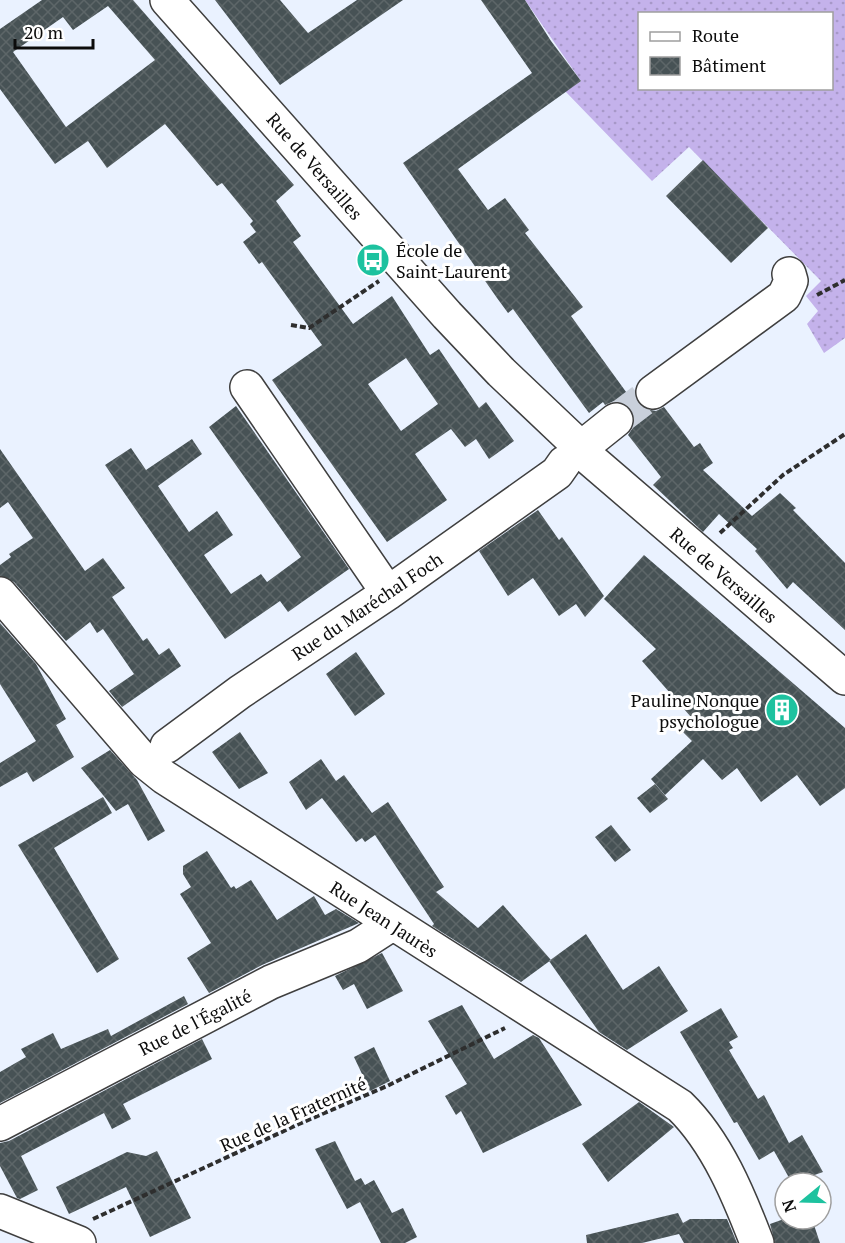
<svg xmlns="http://www.w3.org/2000/svg" width="845" height="1243" viewBox="0 0 845 1243" font-family="'PT Serif',serif">
<style>
.grass{fill:url(#grass-dots);fill-rule:evenodd}
.building{fill:url(#building-cross-hatch);fill-rule:evenodd}
.lines{fill:none;stroke-linecap:round;stroke-linejoin:round}
.minor-tunnel{stroke:#c9d0db;stroke-width:33;stroke-dasharray:33 16;stroke-linecap:butt}
.minor-casing{stroke:#3f3f3f;stroke-width:36}
.path{stroke:#2e2e2e;stroke-width:4;stroke-dasharray:6 3;stroke-linecap:butt}
.minor{stroke:#fff;stroke-width:33}
.labels{text-anchor:middle;dominant-baseline:central;stroke-width:6;stroke-linejoin:round;paint-order:stroke}
.street-label{font-size:18px;fill:#0c0c0c;stroke:#fff}
.poi-label{font-size:18px;fill:#0c0c0c;stroke:#fff;text-anchor:start}
</style>
<defs>
<pattern id="grass-dots" width="8" height="8" patternUnits="userSpaceOnUse" patternTransform="scale(1.5)"><rect width="8" height="8" fill="#c4b2eb"/><path d="M2 2h.1M6 6h.1" fill="none" stroke="#a798c8" stroke-width="1.8" stroke-linecap="round"/></pattern>
<pattern id="building-cross-hatch" width="8" height="8" patternUnits="userSpaceOnUse" patternTransform="scale(1.5)"><rect width="8" height="8" fill="#475255"/><path d="M0 0l8 8M0 8l8-8" fill="none" stroke="#5d6668"/></pattern>
</defs>
<rect width="100%" height="100%" fill="#eaf2ff"/>
<path class="grass" d="M525,0H845V338L824,353L807,324L818,311L806,296L821,281L689,147L652,181L565,91L581,81ZM640,14H832V88H640Z"/>
<path class="building" d="M42,0H133L294,185L276,201L301,236L293,242L353,324L392,296L430,355L439,349L479,408L486,402L514,441L489,459L476,439L465,447L451,429L415,454L447,500L387,542L272,380L322,345L262,262L259,264L243,242L256,232L250,224L253,221L222,183L217,186L165,124L107,168L88,141L55,164L0,89V29ZM108,6L155,60L66,127L13,52L63,17L73,30ZM406,358L438,404L401,431L368,384Z
M215,0H280L308,33L357,0H403L280,85Z
M481,0H525L551,41L581,81L458,169L488,210L505,198L529,230L525,233L583,307L571,316L629,396L635,392L638,403L646,409L656,411L664,407L694,447L700,443L713,463L703,470L752,516L780,493L796,508L793,510L845,563V630L793,582L787,589L755,551L757,549L719,514L703,532L653,485L661,477L628,435L634,426V417L631,409L623,403L614,401L605,405L603,402L589,413L513,309L508,313L497,298L403,163L532,73Z
M703,160L768,228L731,263L666,196Z
M236,406L349,569L288,612L280,601L225,639L105,465L131,448L146,470L192,439L202,454L158,486L189,532L217,511L233,535L204,555L231,594L261,574L267,582L301,557L209,427Z
M0,449L85,571L103,558L125,588L112,597L143,641L147,638L159,655L169,648L181,666L122,707L109,691L134,674L103,629L97,633L90,622L66,641L14,582L0,576V565L11,557L9,554L33,538L8,502L0,508Z
M538,510L559,540L562,537L604,596L585,617L576,604L559,616L533,578L508,596L479,551Z
M644,555L845,728V788L820,806L797,775L761,802L737,768L722,780L703,759L665,795L651,779L692,741L679,728L691,717L642,661L656,649L604,599Z
M0,623L36,664L66,719L56,725L74,757L33,782L27,772L0,787V763L36,741L0,684Z
M356,652L385,694L355,716L326,674Z
M240,732L268,773L239,789L212,752Z
M110,750L137,780L165,831L148,841L128,804L116,811L81,768Z
M321,759L336,781L344,775L372,813L388,802L444,887L436,892L478,928L503,905L551,960L521,982L432,926L434,924L375,835L365,842L362,838L356,842L322,798L306,810L289,782Z
M655,784L668,799L650,813L637,798Z
M103,797L112,813L54,848L119,959L97,973L18,845Z
M611,825L631,850L615,862L595,837Z
M207,851L231,888L234,886L236,889L251,880L277,920L314,896L325,915L336,909L359,923L262,965L209,993L187,958L211,943L180,894L191,887L183,874V866Z
M586,934L623,990L659,966L688,1011L627,1050L599,1032L549,961Z
M382,953L403,991L367,1009L354,984L343,990L335,976Z
M184,996L188,1004L0,1103V1072L26,1057L21,1049L53,1033L61,1049L108,1029L111,1036Z
M462,1005L494,1059L533,1035L539,1038L582,1105L483,1153L461,1111L456,1115L445,1096L467,1084L428,1021Z
M721,1008L738,1037L729,1042L733,1048L729,1050L758,1099L764,1095L789,1143L802,1135L823,1172L792,1183L774,1151L759,1160L737,1122L734,1123L680,1032Z
M202,1039L212,1059L123,1104L131,1119L112,1129L104,1113L21,1156L38,1190L20,1199L17,1198L0,1166V1143L9,1141Z
M374,1047L390,1081L370,1091L354,1057Z
M639,1102L674,1127L608,1182L582,1144Z
M335,1141L355,1181L361,1178L365,1185L374,1180L392,1213L403,1208L417,1237L405,1243H381L360,1202L347,1209L315,1149Z
M157,1151L191,1218L150,1237L126,1187L69,1214L56,1187L127,1152L146,1156Z
M678,1213L683,1223L690,1219H727L737,1243H684L679,1234L642,1243H587L586,1235Z
M784,1219H812L820,1243H775L770,1224Z"/>
<g class="lines">
<path class="minor-tunnel" d="M616,420L653,392"/>
<defs>
<path id="minor" d="M167,0L447,315L501,372L578,445L583,453L845,678
M247,387L388,593
M653,392L784,296L791,281L789,274
M581,448L616,420
M0,594L144,761L164,777L680,1106C717,1142 739,1196 757,1243
M167,746L240,692L388,593L557,473L564,463
M0,1124L271,982L358,946L392,924
M0,1211L79,1243"/>
</defs>
<use href="#minor" class="minor-casing"/>
<path class="path" d="M817,295L845,280
M291,325L309,328L379,281
M720,533L783,475L845,434
M93,1219L299,1124L387,1086L505,1028"/>
<use href="#minor" class="minor"/>
</g>
<defs>
<symbol id="bus-disc" viewBox="-11 -11 22 22"><circle r="9.5" fill="#1dc29f" stroke="#fff"/><path d="M-5-6H5V4H4V6H2V4H-2V6H-4V4H-5ZM-3.5-4V0h7V-4ZM-3.5 1.2v1.5H-2V1.2ZM2 1.2v1.5H3.5V1.2Z" fill="#fff"/></symbol>
<symbol id="building-disc" viewBox="-11 -11 22 22"><circle r="9.5" fill="#1dc29f" stroke="#fff"/><path d="M-4-6H4V6H1V3H-1V6H-4ZM-2.5-4.3h1.7v1.8h-1.7ZM.8-4.3h1.7v1.8H.8ZM-2.5-1h1.7V.8h-1.7ZM.8-1h1.7V.8H.8Z" fill="#fff"/></symbol>
</defs>
<g fill-rule="evenodd">
<use href="#bus-disc" x="354" y="241" width="38" height="38"/>
<use href="#building-disc" x="763" y="691" width="38" height="38"/>
</g>
<g class="labels">
<g class="street-label">
<text transform="translate(315 166) rotate(49)">Rue de Versailles</text>
<text transform="translate(724 575) rotate(41)">Rue de Versailles</text>
<text transform="translate(367 606) rotate(-34)">Rue du Maréchal Foch</text>
<text transform="translate(384 919) rotate(33)">Rue Jean Jaurès</text>
<text transform="translate(195 1022) rotate(-27)">Rue de l'Égalité</text>
<text transform="translate(293 1114) rotate(-24)">Rue de la Fraternité</text>
</g>
<g class="poi-label">
<text x="396" y="250">École de<tspan x="396" dy="21">Saint-Laurent</tspan></text>
<text x="759" y="700" text-anchor="end">Pauline Nonque<tspan x="759" dy="21">psychologue</tspan></text>
</g>
</g>
<rect x="638" y="12" width="195" height="78" fill="#ffffff" stroke="#9e9e9e" stroke-width="1.5"/>
<rect x="650" y="32" width="30" height="9" fill="#ffffff" stroke="#9e9e9e" stroke-width="1.5"/>
<text x="692" y="42" font-size="18" fill="#0c0c0c">Route</text>
<rect x="650" y="57" width="30" height="18" fill="url(#building-cross-hatch)" stroke="#9e9e9e" stroke-width="1.5"/>
<text x="692" y="72" font-size="18" fill="#0c0c0c">Bâtiment</text>
<g transform="translate(803 1201) rotate(251)"><circle r="28" fill="#ffffff" stroke="#9e9e9e" stroke-width="1.5"/>
<path d="M0-4.5L10 22L0 15L-10 22Z" fill="#1dc29f"/>
<text y="-9" font-size="16" font-weight="bold" text-anchor="middle" fill="#0c0c0c">N</text>
</g>
<path d="M15 39v9h78v-9" fill="none" stroke="#0c0c0c" stroke-width="3"/>
<text x="24" y="39" font-size="18" fill="#0c0c0c" stroke="#ffffff" stroke-width="4.5" paint-order="stroke">20 m</text>
</svg>
